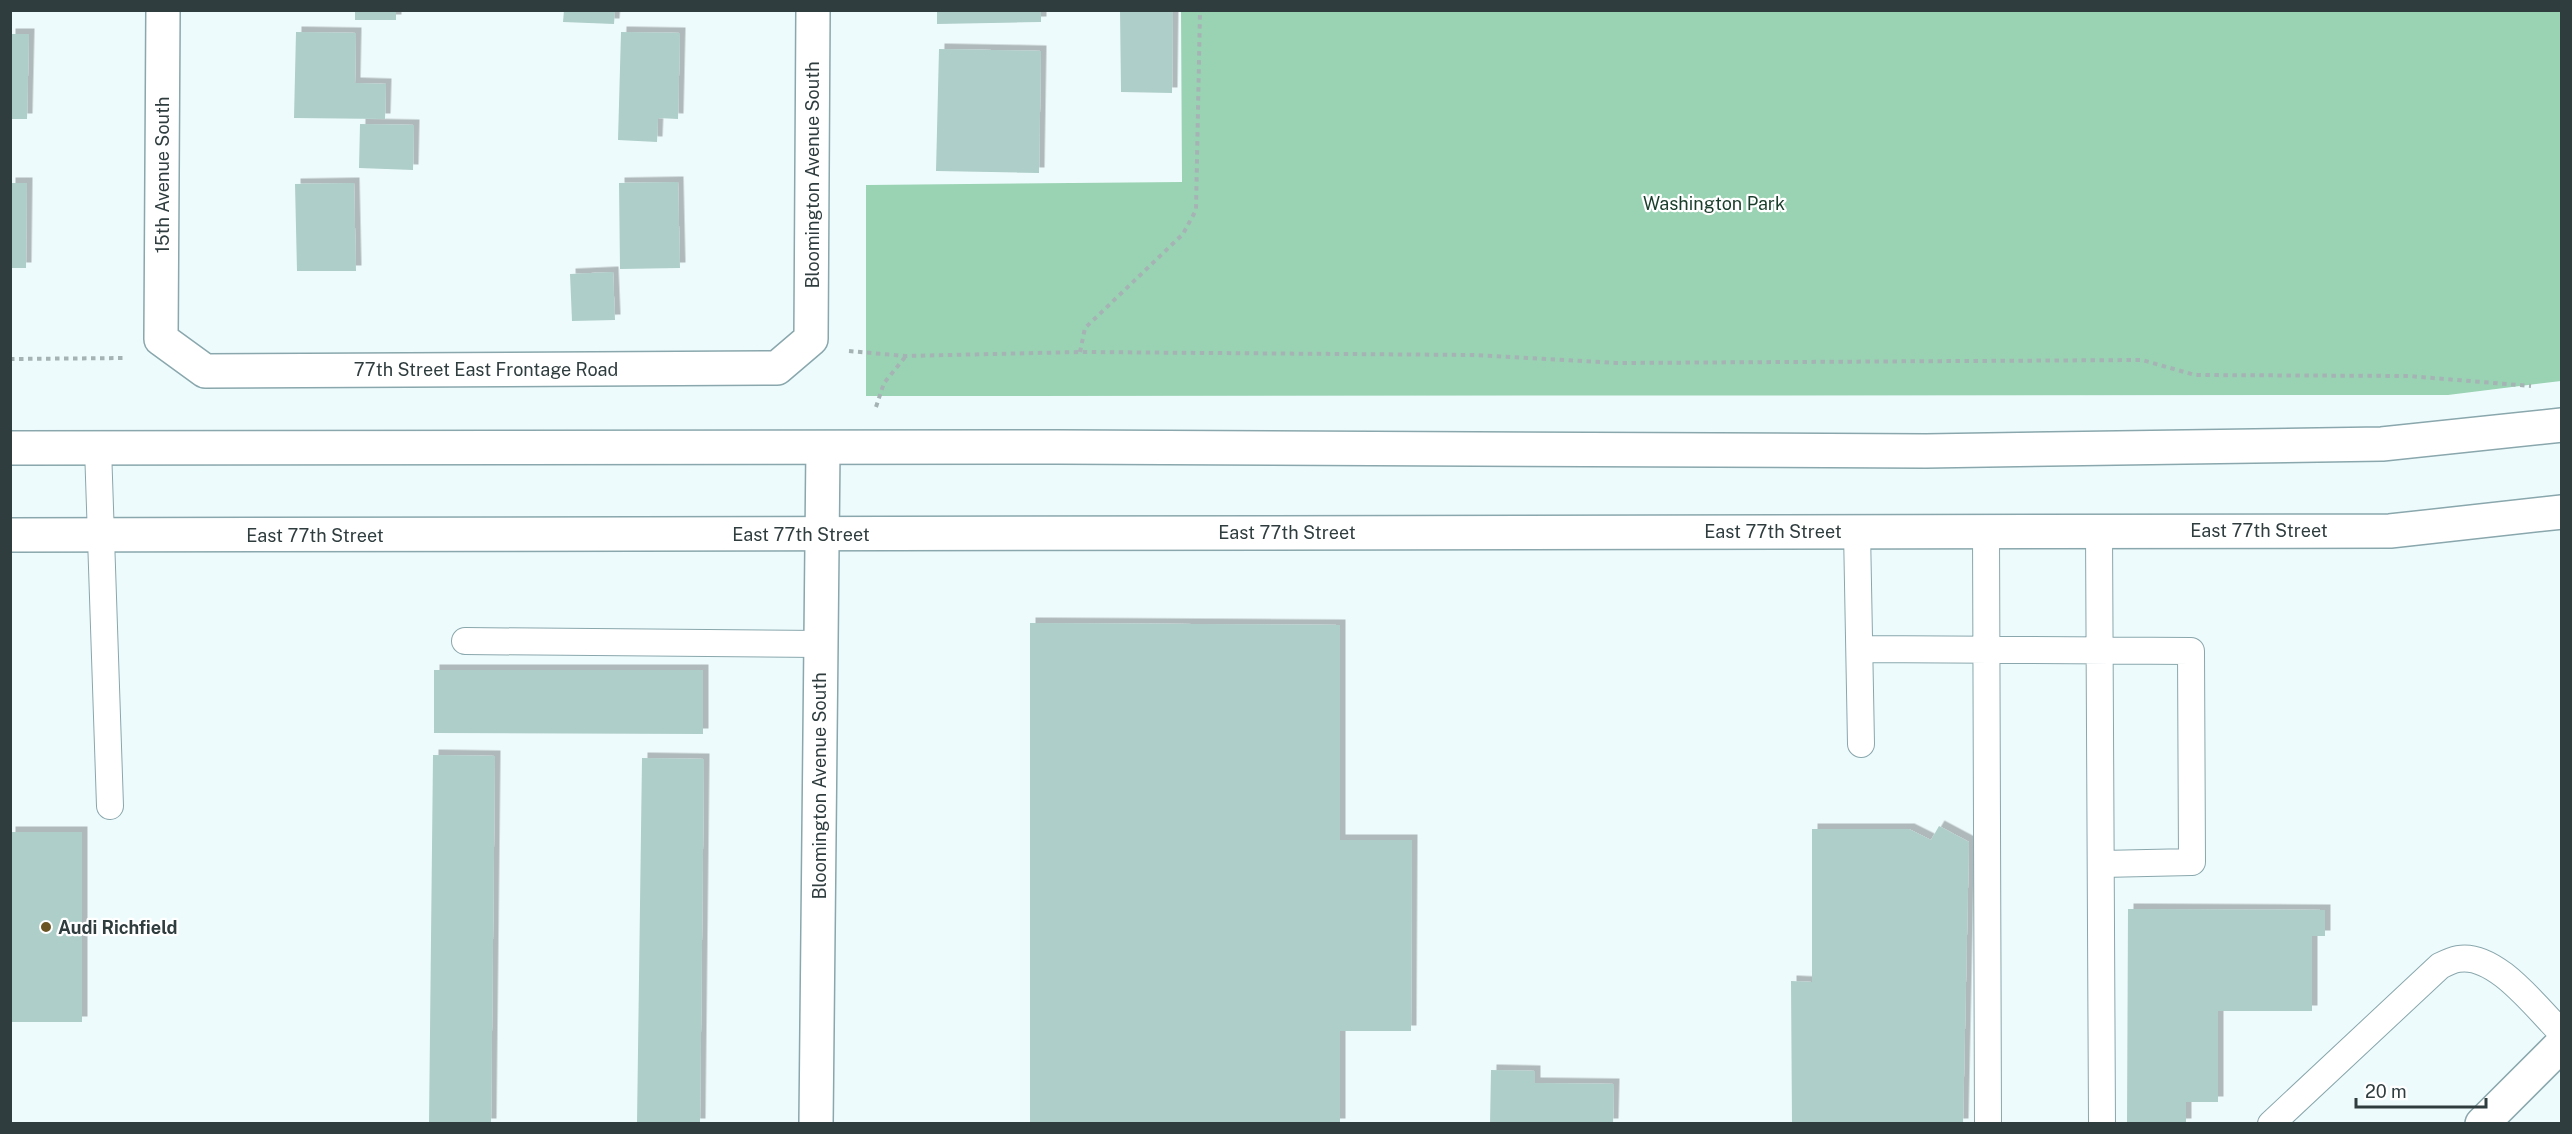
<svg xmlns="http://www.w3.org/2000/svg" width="2572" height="1134" viewBox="0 0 2572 1134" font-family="'Public Sans',sans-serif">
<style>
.green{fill:#9ad3b3}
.building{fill:#aecec9;filter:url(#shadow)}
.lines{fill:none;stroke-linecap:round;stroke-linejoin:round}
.lane-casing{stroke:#89a7ac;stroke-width:28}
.street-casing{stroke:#89a7ac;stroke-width:36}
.secondary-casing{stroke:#89a7ac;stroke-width:36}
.path{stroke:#a6b3b5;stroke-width:4;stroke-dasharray:4.5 4.5;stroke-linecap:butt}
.lane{stroke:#fff;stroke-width:26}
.street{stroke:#fff;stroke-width:33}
.secondary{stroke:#fff;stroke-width:33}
.poi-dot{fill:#6a5423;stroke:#fff;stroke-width:2}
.labels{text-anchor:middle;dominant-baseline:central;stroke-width:4.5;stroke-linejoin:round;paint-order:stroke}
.street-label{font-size:18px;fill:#303d3f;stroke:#fff}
.park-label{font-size:18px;fill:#1a3e2c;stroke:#fff}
.poi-label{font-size:18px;font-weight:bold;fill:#303d3f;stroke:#fff;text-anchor:start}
</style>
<defs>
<filter id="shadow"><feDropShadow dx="5.5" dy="-5.5" stdDeviation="0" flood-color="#0004"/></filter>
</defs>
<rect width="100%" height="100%" fill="#eefbfd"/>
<path class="green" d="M1181,11H2561V381L2448,395L866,396V185L1182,182Z"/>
<path class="building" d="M355,10H396V20H355Z
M564,10H615L614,24L563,22Z
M937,10H1041V22L937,24Z
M1120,10H1173L1172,93L1121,92Z
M296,32L356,33L355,83L386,84L385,119L294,118Z
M621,32L680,33L678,119L658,118L657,142L618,140Z
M10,34H29L27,119H10Z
M939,49L1041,51L1039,173L936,171Z
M360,124L414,125L413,170L359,168Z
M678,182L680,268L620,269L619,183Z
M10,183H27L26,268H10Z
M354,183L356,271H297L295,184Z
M613,272L615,320L572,321L570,274Z
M1030,623L1340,625V840H1412L1411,1031H1340V1124H1030Z
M434,670H703V734L434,733Z
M433,755L495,756L491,1124H429Z
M642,758L704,759L700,1124H637Z
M1939,826L1969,842L1963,1124H1792L1791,981L1812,982V829H1909L1931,840Z
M10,832H82V1022H10Z
M2128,909L2325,910V936H2312V1011H2218V1102H2186V1124H2127Z
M1491,1070L1535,1071V1083L1614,1084L1613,1124H1490Z"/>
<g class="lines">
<defs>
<path id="lane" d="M98,448L110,806
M1986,530L1988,1124
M2099,530L2102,1124
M1857,531L1861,744
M465,641L820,644
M1860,649L2191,651L2192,862L2102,864
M2271,1124L2440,966C2446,963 2452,960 2458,959C2496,952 2537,1009 2562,1033"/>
<path id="street" d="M163,10L161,339L205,371L777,368L811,339L813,10
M816,1124L823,448"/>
<path id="secondary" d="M10,448L1058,447L1926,451L2382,444L2562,425
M10,535L2390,531L2562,512
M2482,1124L2562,1044"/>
</defs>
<use href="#lane" class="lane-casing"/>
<use href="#street" class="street-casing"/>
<use href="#secondary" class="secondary-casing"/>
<path class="path" d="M849,351L905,356L1080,352L1474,355L1616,363L2142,360L2195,375L2408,376L2531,386
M1080,352L1085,328L1183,234L1196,210L1200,10
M10,359L126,358
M876,407L884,383L905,357"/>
<use href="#lane" class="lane"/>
<use href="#street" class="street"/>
<use href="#secondary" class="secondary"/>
</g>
<circle class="poi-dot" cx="46" cy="927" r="6"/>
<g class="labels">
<g class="street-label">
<text transform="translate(162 175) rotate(-90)">15th Avenue South</text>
<text transform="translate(812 175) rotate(-90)">Bloomington Avenue South</text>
<text x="486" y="369">77th Street East Frontage Road</text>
<text x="2259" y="530">East 77th Street</text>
<text x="1773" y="531">East 77th Street</text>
<text x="1287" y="532">East 77th Street</text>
<text x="801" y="534">East 77th Street</text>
<text x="315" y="535">East 77th Street</text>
<text transform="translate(819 786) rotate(-90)">Bloomington Avenue South</text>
</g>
<g class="park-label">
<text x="1714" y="203">Washington Park</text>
</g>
<g class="poi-label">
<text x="58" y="927">Audi Richfield</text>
</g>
</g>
<rect width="2572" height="1134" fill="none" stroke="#303d3f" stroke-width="24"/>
<path d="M2356 1098v9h130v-9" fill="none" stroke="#303d3f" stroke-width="3"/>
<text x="2365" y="1098" font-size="18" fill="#303d3f" stroke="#ffffff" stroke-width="4.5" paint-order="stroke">20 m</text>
</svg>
